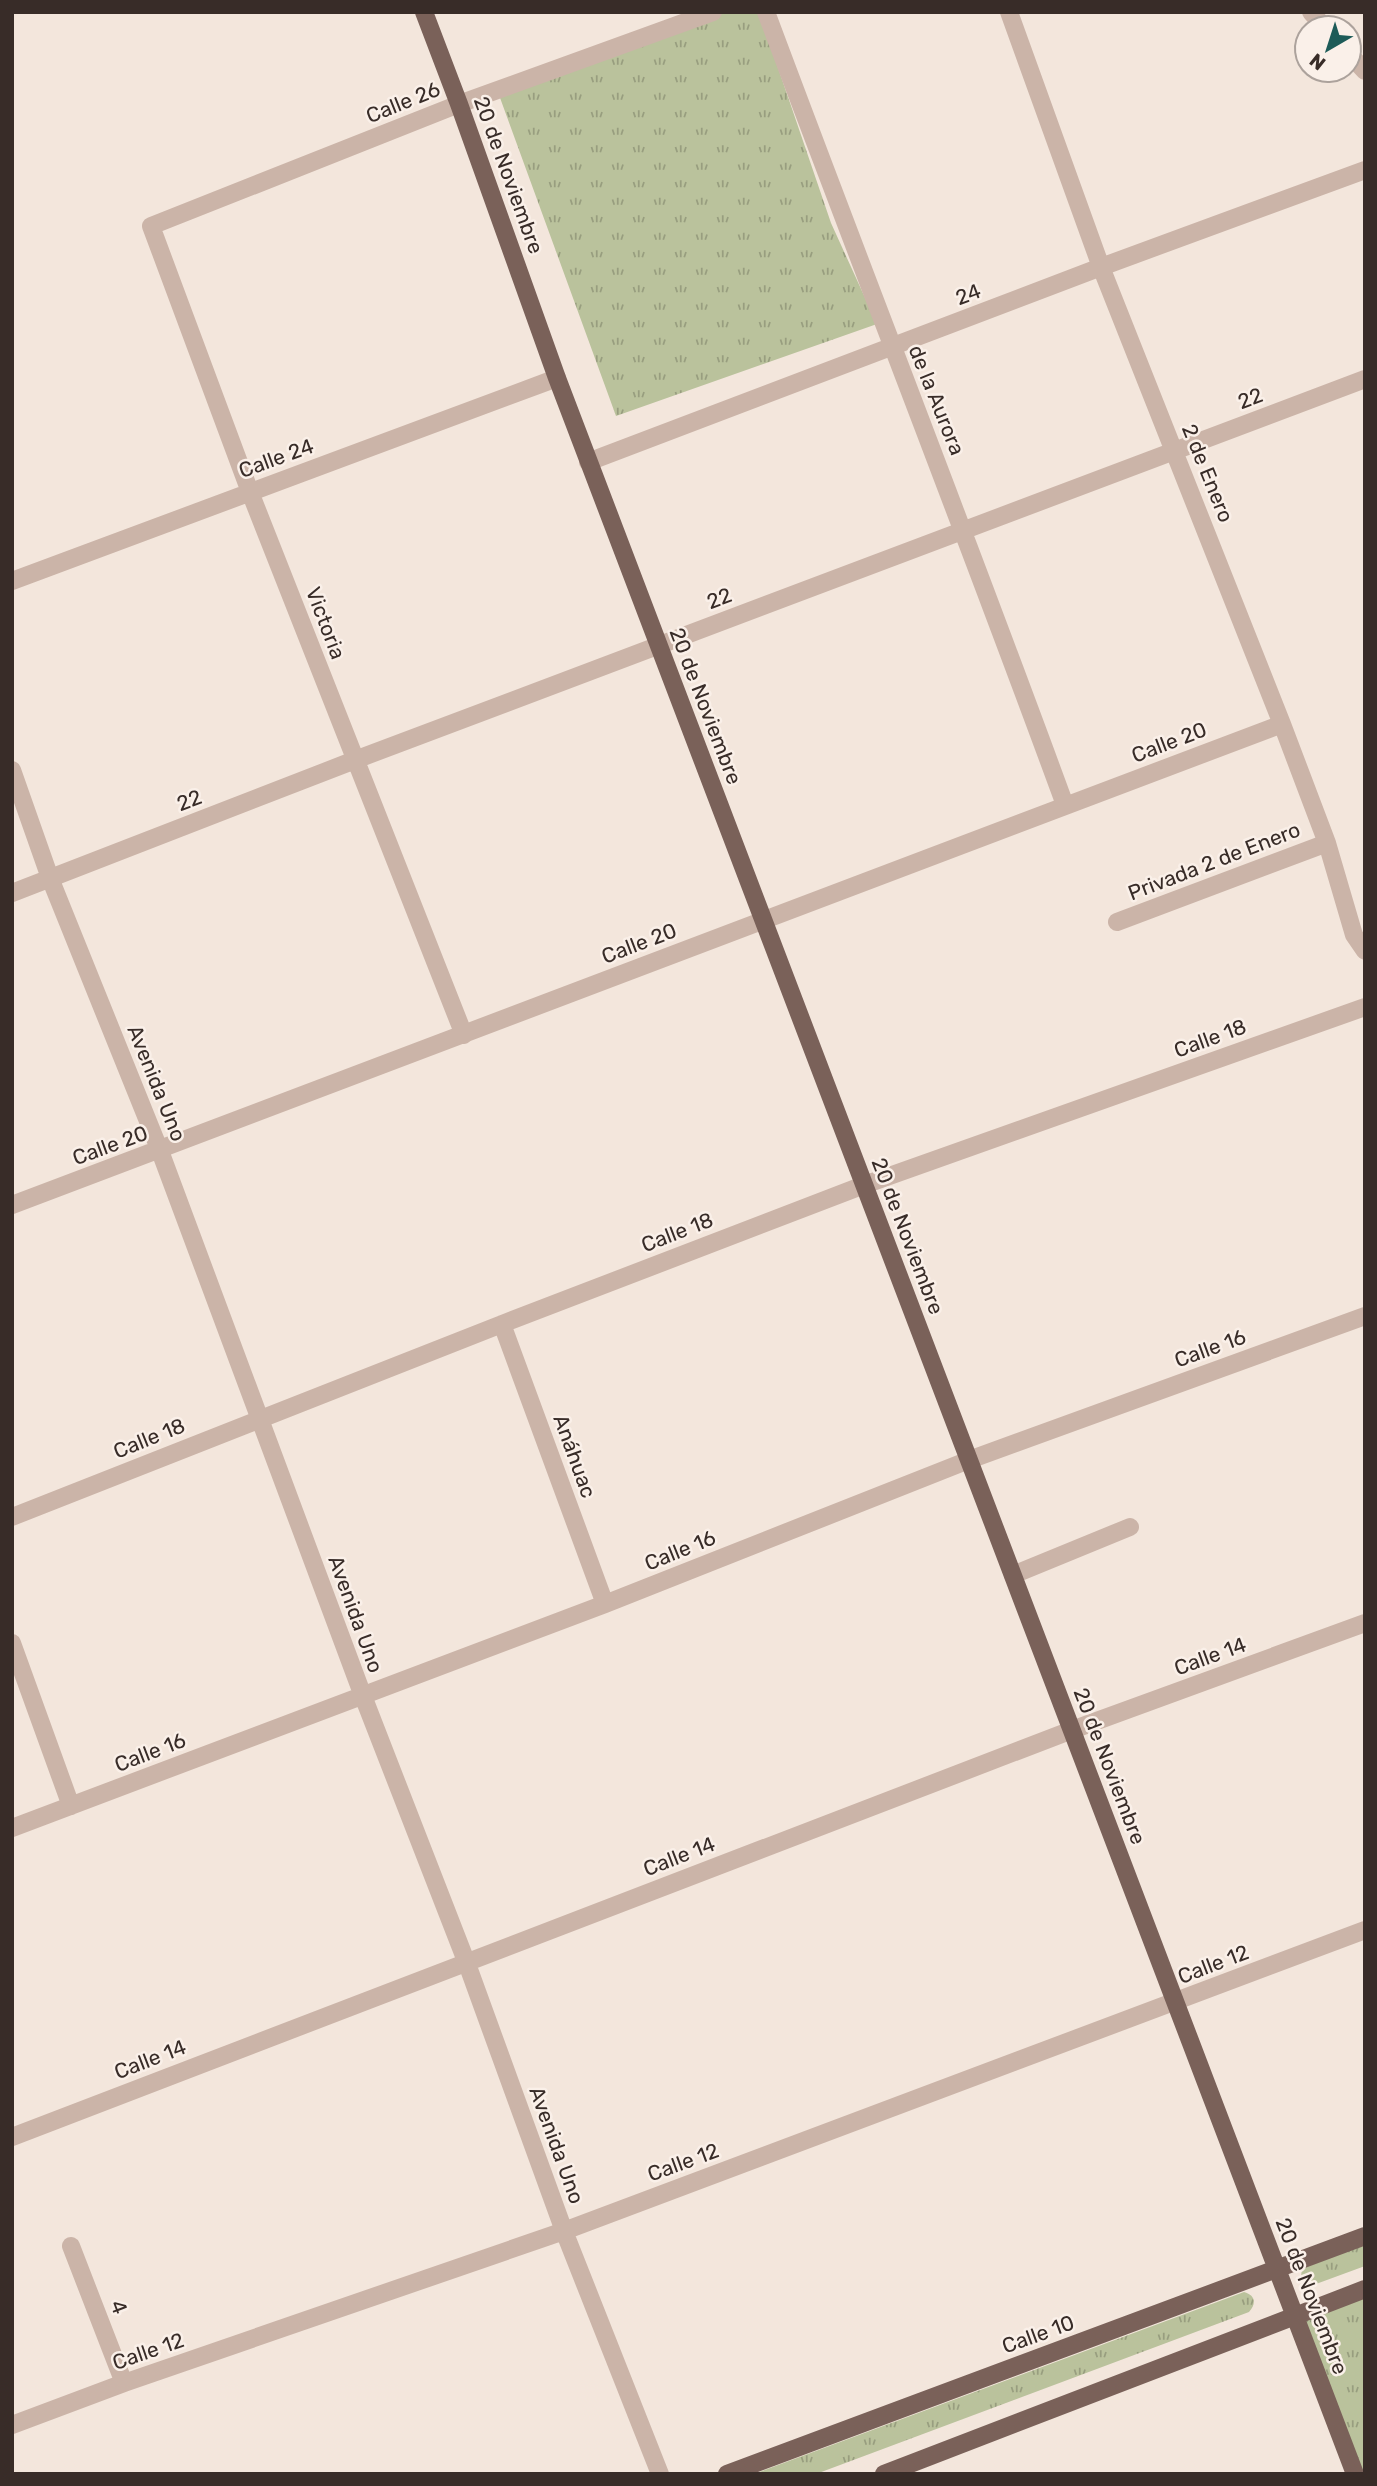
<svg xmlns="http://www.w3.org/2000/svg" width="1377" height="2486" viewBox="0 0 1377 2486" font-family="Rubik,sans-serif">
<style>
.grass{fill:url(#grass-tufts)}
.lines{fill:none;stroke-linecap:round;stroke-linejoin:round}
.minor{stroke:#cbb4a8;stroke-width:18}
.major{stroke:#7a6159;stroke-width:18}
.labels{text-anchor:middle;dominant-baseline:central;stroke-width:5;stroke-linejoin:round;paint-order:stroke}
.street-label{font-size:21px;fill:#382c28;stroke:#faf0e9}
</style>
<defs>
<pattern id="grass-tufts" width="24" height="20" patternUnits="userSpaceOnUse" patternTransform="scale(1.75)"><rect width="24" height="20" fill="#bac29c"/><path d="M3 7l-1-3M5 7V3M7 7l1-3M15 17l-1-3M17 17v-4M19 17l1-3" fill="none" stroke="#989e7f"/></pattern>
</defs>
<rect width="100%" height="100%" fill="#f3e6dc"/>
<path class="grass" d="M719,12H759L831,223L877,324L616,416L499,95Z
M1365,2242V2266L1316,2284H1308L1301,2277L1302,2268Z
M1244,2292C1255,2295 1257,2303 1249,2312L816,2474H754Z
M1365,2298V2474H1360L1300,2321Z"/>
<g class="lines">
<path class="minor" d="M766,12C865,277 968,540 1065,805
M1009,12L1101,267L1282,724L1327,843L1354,935L1365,951
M1311,12L1325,28
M1349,54L1365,71
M588,462L1101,267L1365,170
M12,581L557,378
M12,770L50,878L160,1151L363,1696L466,1961L564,2231L660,2474
M12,893L355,760L1365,379
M1117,922L1327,843
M464,1035L250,492L151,226L459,104L713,12
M12,1205L1282,724
M502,1324L605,1604
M12,1517L502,1324L864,1185L1365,1007
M1013,1575L1130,1527
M12,1643L71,1806
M12,1828L605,1604L969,1460L1365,1316
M12,2137L1072,1730L1365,1623
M71,2246L124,2383
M12,2425L124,2383L564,2231L1365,1930"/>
<path class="major" d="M424,12L459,104L557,378L1355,2474
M727,2474L1365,2236
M884,2474L1365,2289"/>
</g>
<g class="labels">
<g class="street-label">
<text transform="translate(403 102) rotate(-22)">Calle 26</text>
<text transform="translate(509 175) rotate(70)">20 de Noviembre</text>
<text transform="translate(968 294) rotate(-21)">24</text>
<text transform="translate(1250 398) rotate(-21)">22</text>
<text transform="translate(937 400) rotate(68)">de la Aurora</text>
<text transform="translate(276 458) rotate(-20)">Calle 24</text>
<text transform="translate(1208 473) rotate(68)">2 de Enero</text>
<text transform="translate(719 598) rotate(-21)">22</text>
<text transform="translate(326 623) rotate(69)">Victoria</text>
<text transform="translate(706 706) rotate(69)">20 de Noviembre</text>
<text transform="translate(1169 742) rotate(-21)">Calle 20</text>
<text transform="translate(189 800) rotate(-21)">22</text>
<text transform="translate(1214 861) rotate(-21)">Privada 2 de Enero</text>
<text transform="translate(639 943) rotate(-21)">Calle 20</text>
<text transform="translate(1210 1038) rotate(-20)">Calle 18</text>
<text transform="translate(157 1083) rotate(68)">Avenida Uno</text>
<text transform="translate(110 1145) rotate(-20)">Calle 20</text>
<text transform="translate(677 1232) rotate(-21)">Calle 18</text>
<text transform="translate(908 1236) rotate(69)">20 de Noviembre</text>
<text transform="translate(1210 1348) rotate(-20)">Calle 16</text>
<text transform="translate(149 1438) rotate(-22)">Calle 18</text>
<text transform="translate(575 1456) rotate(70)">Anáhuac</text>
<text transform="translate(680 1550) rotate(-22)">Calle 16</text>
<text transform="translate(356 1614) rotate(70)">Avenida Uno</text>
<text transform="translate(1210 1656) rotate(-20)">Calle 14</text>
<text transform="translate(150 1752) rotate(-21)">Calle 16</text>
<text transform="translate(1110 1766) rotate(69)">20 de Noviembre</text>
<text transform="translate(679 1856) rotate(-21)">Calle 14</text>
<text transform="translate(1213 1964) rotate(-21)">Calle 12</text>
<text transform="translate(150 2059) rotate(-21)">Calle 14</text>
<text transform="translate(557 2145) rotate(70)">Avenida Uno</text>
<text transform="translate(683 2162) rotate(-20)">Calle 12</text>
<text transform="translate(1312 2296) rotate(69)">20 de Noviembre</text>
<text transform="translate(119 2307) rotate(69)">4</text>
<text transform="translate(1038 2334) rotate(-20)">Calle 10</text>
<text transform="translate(148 2351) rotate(-19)">Calle 12</text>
</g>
</g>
<rect width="1377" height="2486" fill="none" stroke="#382c28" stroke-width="28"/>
<g transform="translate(1328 49) rotate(219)"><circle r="33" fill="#faf0e9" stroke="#aca29c" stroke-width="2"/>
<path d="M0-5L12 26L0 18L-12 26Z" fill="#1d5b58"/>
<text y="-10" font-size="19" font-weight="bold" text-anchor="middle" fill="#382c28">N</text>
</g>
</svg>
